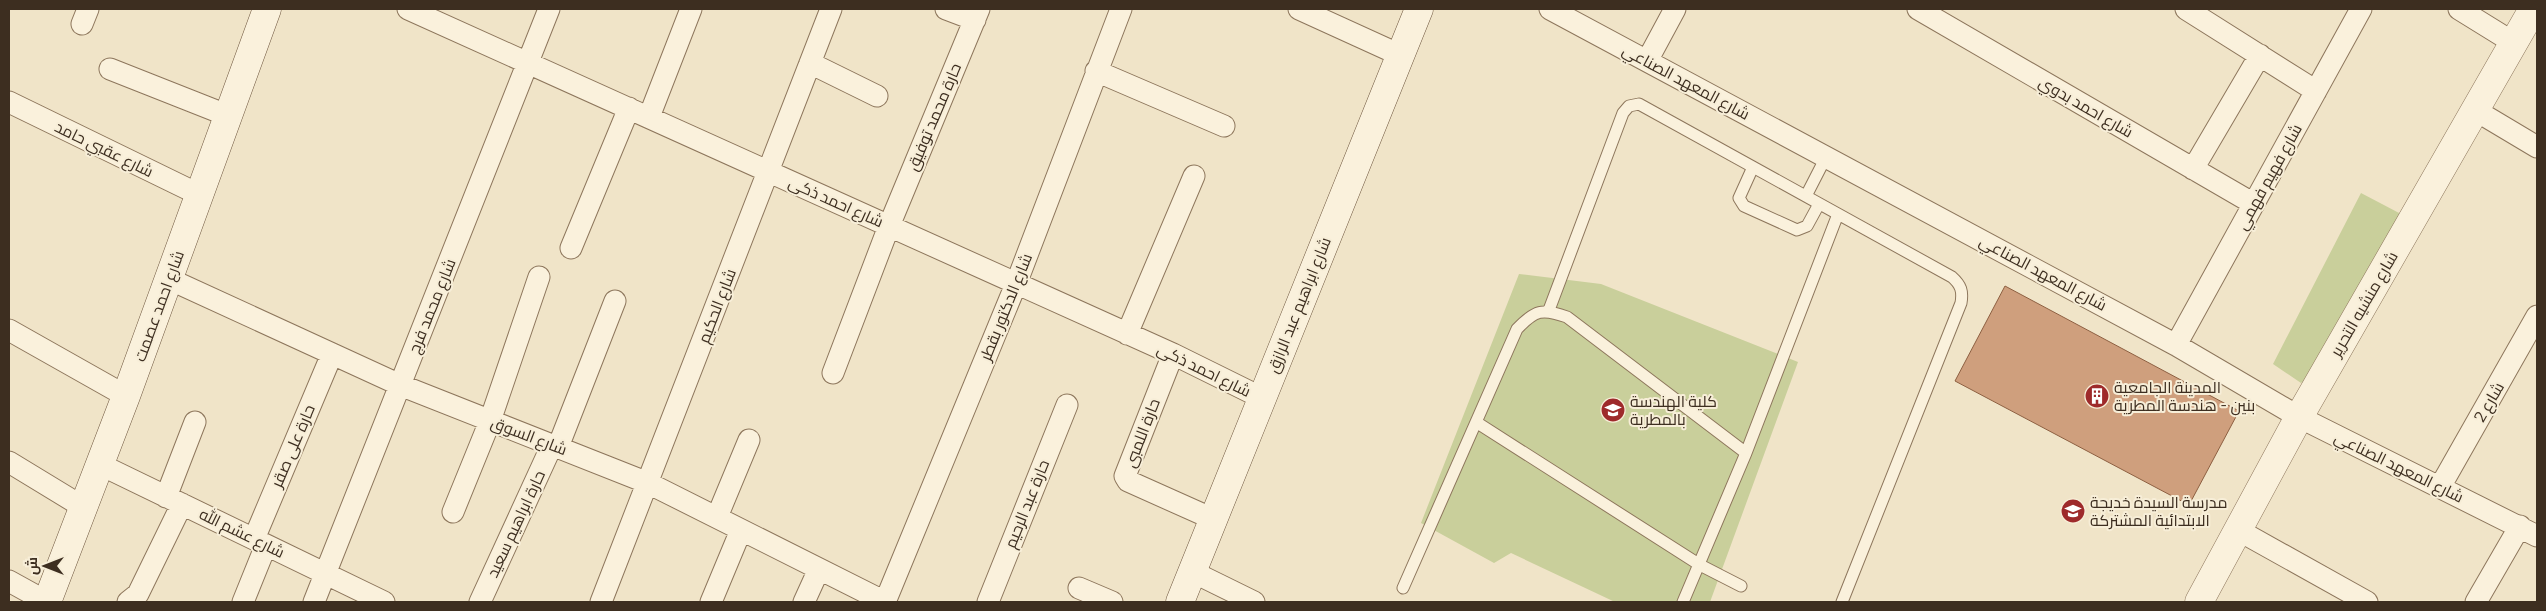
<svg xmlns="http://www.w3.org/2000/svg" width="2546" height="611" viewBox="0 0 2546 611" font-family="Bitter,Cairo,serif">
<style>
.green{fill:#c9cf9b}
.building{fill:#cf9f7d;stroke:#8d5f41}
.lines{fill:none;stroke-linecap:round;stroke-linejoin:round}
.service-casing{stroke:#8d765c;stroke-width:13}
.minor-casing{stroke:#8d765c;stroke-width:23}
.tertiary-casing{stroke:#8d765c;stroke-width:29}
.secondary-casing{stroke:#6f573f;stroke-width:29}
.service{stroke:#faf1dc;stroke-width:11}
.minor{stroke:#faf1dc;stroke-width:21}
.tertiary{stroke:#faf1dc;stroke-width:28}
.secondary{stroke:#faf1dc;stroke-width:28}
.labels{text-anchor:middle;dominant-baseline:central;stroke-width:4;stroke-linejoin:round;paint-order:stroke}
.street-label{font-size:16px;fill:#3d2e20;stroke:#f7eed8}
.poi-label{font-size:16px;fill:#3d2e20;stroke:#f7eed8;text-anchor:start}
</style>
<rect width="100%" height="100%" fill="#f0e4c8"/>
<path class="green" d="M2361,193L2401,214L2311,376L2301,383L2273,364Z
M1519,274L1601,284L1798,362L1710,602H1615L1511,553L1494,563L1421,523Z"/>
<path class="building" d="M2005,286L2239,411L2189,505L1955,381Z"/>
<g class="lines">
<defs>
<path id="service" d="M1753,167L1739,198L1744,206L1797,230L1807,226L1819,204
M1806,196L1826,157
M1549,310L1623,113L1629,106L1639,104L1952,277C1961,285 1963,291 1961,303L1842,602
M1476,422L1700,565L1741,586
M1403,588L1517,329C1535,310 1542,308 1567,317L1746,453
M1683,602L1746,453L1838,214"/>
<path id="minor" d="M408,9L1173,354L1262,398
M946,9L975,20
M1299,9L1400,55
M1550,9L2176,345L2299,417L2537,536
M1918,9L2254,204
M2186,9L2316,91
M2459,9L2514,43
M82,24L88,9
M1647,61L1675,9
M810,63L877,96
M110,69L229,116
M1096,71L1224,126
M9,102L200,195
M2475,110L2537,147
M649,117L691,9
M2193,169L2260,55
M571,248L629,108
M169,279L400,385L648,483L885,602
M9,330L126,396
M1127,334L1194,176
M2176,345L2361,9
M1173,354L1125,476L1128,481L1213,519
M833,373L889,226L979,9
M558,447L615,301
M9,462L83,507
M99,464L384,602
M2440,487L2537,316
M166,497L195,422
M453,512L490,421L539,277
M717,517L749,440
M2238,530L2367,602
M254,539L332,354
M1193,572L1254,602
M9,581L47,602
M1079,588L1112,602
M128,602L138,594L182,504
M243,602L266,545
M314,602L549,9
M480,602L552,445
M601,602L831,9
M711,602L741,530
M804,602L819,569
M885,602L1016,284L1121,9
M988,602L1067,405
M2476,602L2520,526"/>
<path id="tertiary" d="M2199,602L2299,417L2533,9"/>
<path id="secondary" d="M47,602L126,396L267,9
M1180,602L1419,9"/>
</defs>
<use href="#service" class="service-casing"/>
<use href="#minor" class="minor-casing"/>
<use href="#tertiary" class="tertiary-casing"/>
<use href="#secondary" class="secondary-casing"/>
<use href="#service" class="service"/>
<use href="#minor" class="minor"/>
<use href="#tertiary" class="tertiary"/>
<use href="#secondary" class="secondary"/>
</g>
<defs>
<symbol id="building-disc" viewBox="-11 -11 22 22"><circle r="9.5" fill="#9e2a2b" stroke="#f7eed8"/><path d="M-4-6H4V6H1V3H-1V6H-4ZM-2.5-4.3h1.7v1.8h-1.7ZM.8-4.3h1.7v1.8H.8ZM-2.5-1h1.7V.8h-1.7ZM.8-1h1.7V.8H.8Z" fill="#fff"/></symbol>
<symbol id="university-disc" viewBox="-11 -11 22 22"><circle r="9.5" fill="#9e2a2b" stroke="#f7eed8"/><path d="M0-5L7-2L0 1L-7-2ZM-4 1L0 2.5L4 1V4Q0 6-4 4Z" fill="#fff"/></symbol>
<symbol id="school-disc" viewBox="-11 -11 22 22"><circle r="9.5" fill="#9e2a2b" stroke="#f7eed8"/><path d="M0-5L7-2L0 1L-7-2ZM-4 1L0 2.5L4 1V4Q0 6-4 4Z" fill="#fff"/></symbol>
</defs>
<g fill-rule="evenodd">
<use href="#building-disc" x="2083" y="382" width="28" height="28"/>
<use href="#university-disc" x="1599" y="396" width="28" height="28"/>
<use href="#school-disc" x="2059" y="497" width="28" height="28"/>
</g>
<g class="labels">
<g class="street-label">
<text transform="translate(1686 82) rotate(28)">شارع المعهد الصناعي</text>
<text transform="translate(2086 107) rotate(30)">شارع احمد بدوي</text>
<text transform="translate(934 117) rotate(-67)">حارة محمد توفيق</text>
<text transform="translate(104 149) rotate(26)">شارع عقبي حامد</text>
<text transform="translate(2269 177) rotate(-61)">شارع فهيم فهمي</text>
<text transform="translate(836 202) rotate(24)">شارع احمد ذكى</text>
<text transform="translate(2043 273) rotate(28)">شارع المعهد الصناعي</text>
<text transform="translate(2364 304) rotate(-60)">شارع منشيه التحرير</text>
<text transform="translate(1299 305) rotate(-68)">شارع ابراهيم عبد الرازق</text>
<text transform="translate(159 306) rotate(-70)">شارع احمد عصمت</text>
<text transform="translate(432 306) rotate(-68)">شارع محمد فرج</text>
<text transform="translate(717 306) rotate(-69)">شارع الحكيم</text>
<text transform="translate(1006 307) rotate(-68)">شارع الدكتور بقطر</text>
<text transform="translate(1204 370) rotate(26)">شارع احمد ذكى</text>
<text transform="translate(2489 402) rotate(-60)">شارع 2</text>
<text transform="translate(1142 433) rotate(-69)">حارة اللمبى</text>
<text transform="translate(529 436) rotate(21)">شارع السوق</text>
<text transform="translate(293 446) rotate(-67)">حارة على صقر</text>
<text transform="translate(2399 467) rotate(26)">شارع المعهد الصناعي</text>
<text transform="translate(1027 504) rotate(-68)">حارة عبد الرحيم</text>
<text transform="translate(516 524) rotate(-65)">حارة ابراهيم سعيد</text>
<text transform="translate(242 533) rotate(26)">شارع عشم الله</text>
</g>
<g class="poi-label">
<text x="2114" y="387">المدينة الجامعية<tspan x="2114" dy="18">بنين - هندسة المطرية</tspan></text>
<text x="1630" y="401">كلية الهندسة<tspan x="1630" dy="18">بالمطرية</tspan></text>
<text x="2090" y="502">مدرسة السيدة خديجة<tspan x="2090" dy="18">الابتدائية المشتركة</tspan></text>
</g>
</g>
<rect width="2546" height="611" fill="none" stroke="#3d2e20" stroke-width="20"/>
<g transform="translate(45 566) rotate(270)" stroke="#f7eed8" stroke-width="4" paint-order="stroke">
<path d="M0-4L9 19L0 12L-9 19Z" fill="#3d2e20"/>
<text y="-8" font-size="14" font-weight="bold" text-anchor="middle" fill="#3d2e20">ش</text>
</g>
</svg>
